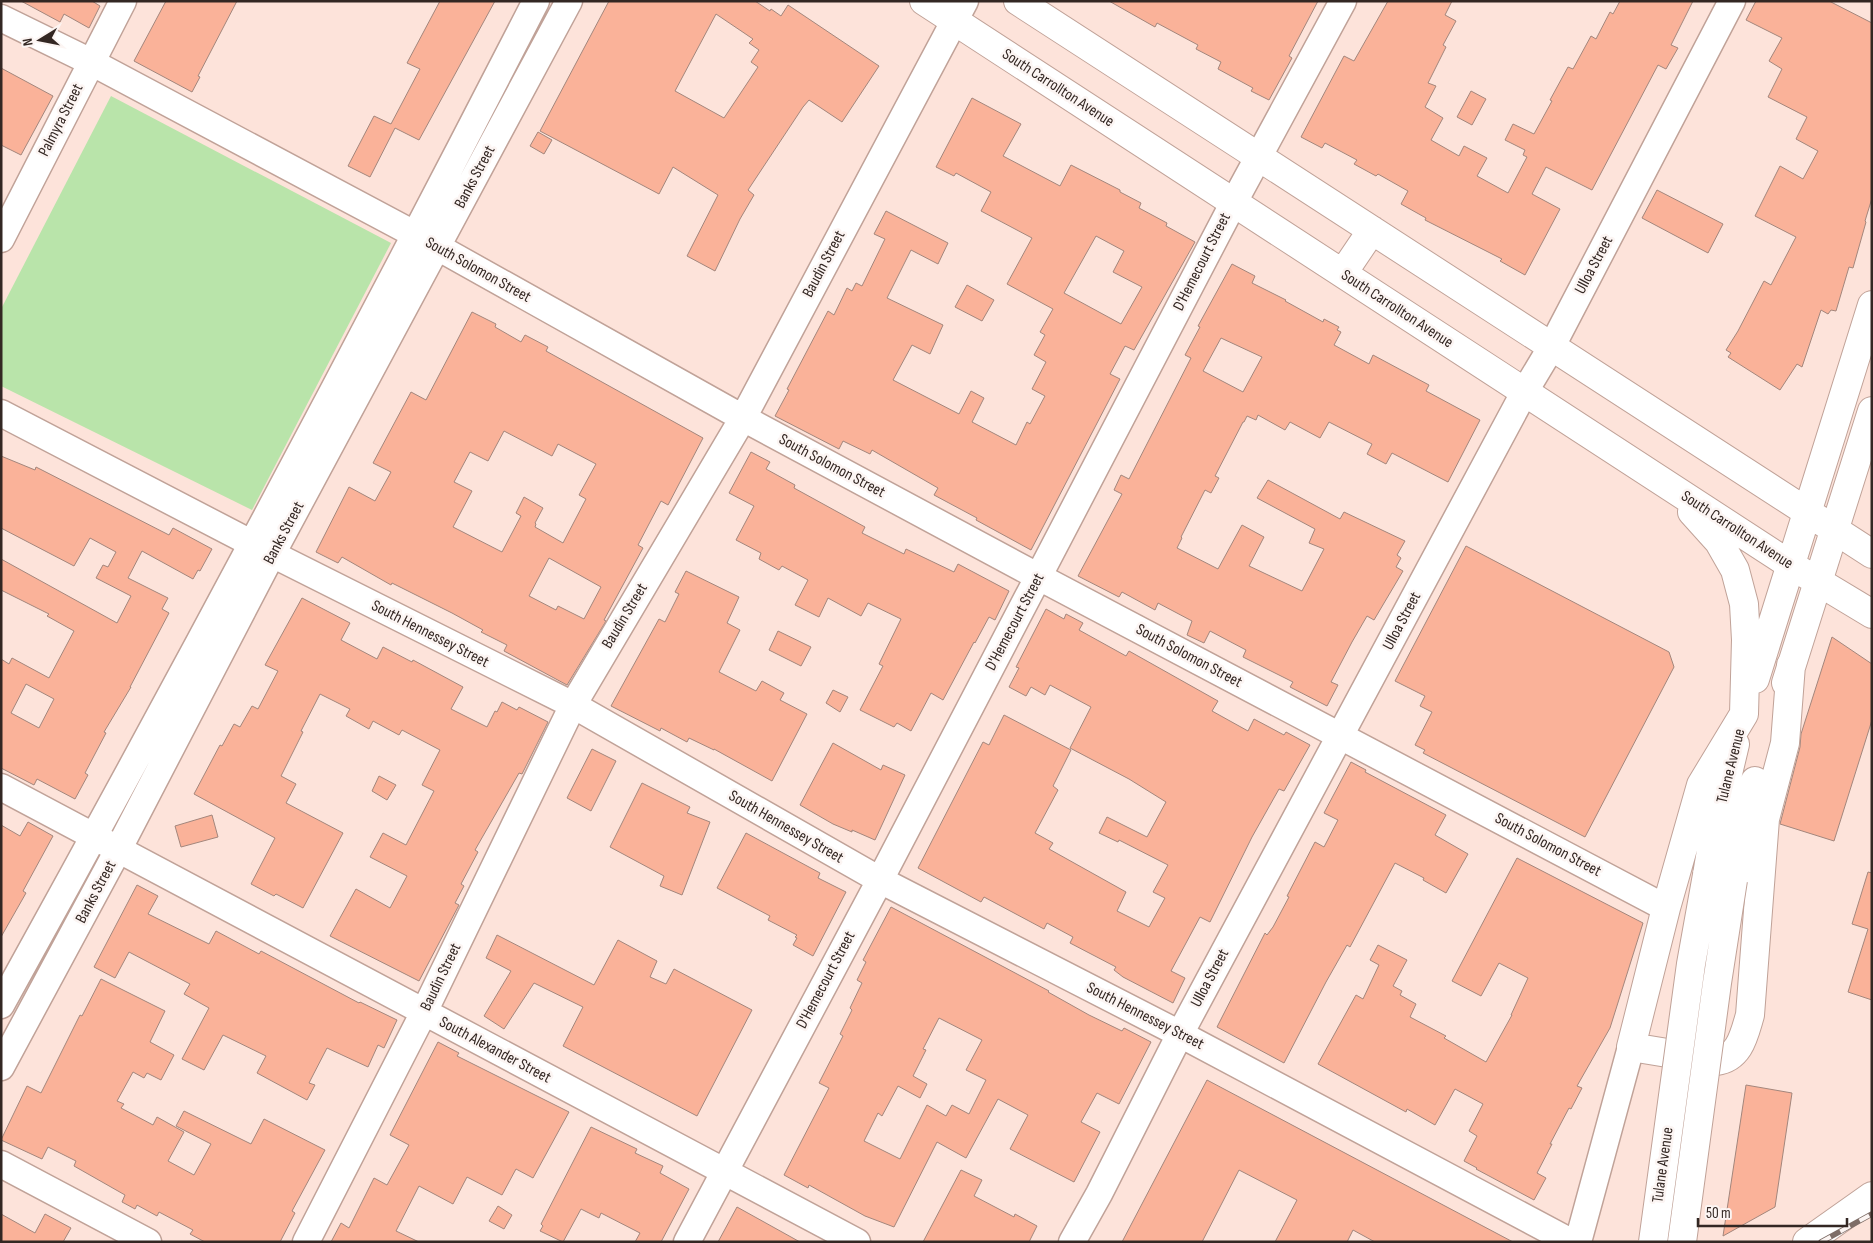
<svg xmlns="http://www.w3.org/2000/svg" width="1873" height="1243" viewBox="0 0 1873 1243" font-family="'Sofia Sans Condensed',sans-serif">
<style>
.green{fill:#b9e4aa}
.building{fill:#fab299;stroke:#a3867c;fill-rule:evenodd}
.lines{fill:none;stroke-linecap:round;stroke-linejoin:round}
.minor-casing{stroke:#c0a298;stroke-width:29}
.major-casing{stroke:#c0a298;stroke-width:30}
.highway-casing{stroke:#c0a298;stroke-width:30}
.minor{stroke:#fff;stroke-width:26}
.major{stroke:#fff;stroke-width:28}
.highway{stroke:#fff;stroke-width:28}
.rail-casing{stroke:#7e6d67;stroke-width:5.5}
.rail{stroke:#fcf5f3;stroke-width:4;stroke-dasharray:11;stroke-linecap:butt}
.major-bridge-casing{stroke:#c0a298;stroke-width:30;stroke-linecap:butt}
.major-bridge{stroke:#fff;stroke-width:28}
.labels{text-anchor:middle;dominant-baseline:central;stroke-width:5;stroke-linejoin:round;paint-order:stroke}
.street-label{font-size:16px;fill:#332723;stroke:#fcf5f3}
</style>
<rect width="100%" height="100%" fill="#fde3da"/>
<path class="green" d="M111,96L391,243L252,510L1,386V309Z"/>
<path class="building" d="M21,1H92L100,6L89,28L64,14L60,22Z
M166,1H237L198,76L200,77L192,92L134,61Z
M440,1H495L419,140L395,128L370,177L348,166L374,116L391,124L420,69L407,63Z
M609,1H755L770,11L771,9L781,16L788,5L879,66L842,122L809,100L803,107L748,190L754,195L740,219L715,271L687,256L718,195L673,167L659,194L540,131ZM716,14L753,39L749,43L759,50L751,62L758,67L724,118L675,91Z
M1109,1H1318L1289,56L1292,58L1269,100L1251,91L1253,88L1218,69L1221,62L1196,49L1198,45L1157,23L1155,27Z
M1388,1H1452L1445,15L1456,21L1443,45L1446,47L1428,83L1436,86L1425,107L1443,118L1431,140L1459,156L1464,146L1487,158L1477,176L1508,193L1527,157L1523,155L1525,150L1505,140L1513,124L1534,134L1552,101L1550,100L1568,67L1573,69L1591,36L1596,39L1610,12L1613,14L1620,1H1693L1671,45L1678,48L1666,69L1658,65L1592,190L1546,167L1532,194L1560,209L1525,275L1500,261L1502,259L1425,220L1426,218L1401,204L1408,191L1378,174L1376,176L1354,164L1357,160L1325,143L1322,148L1301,137L1344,56L1354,61Z
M1756,1H1829L1872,23V198L1865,221L1866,222L1853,268L1849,267L1836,311L1831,310L1828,314L1821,310L1802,367L1797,364L1780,390L1728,357L1731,353L1726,350L1738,331L1764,281L1771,285L1796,237L1755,216L1780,166L1803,179L1818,151L1796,139L1807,117L1768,97L1782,69L1769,61L1782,38L1746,20Z
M1,68L53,96L21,155L1,145Z
M1471,91L1486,99L1472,125L1457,117Z
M972,98L1021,124L1003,156L1060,186L1071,165L1120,190V192L1141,203L1139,208L1167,223L1166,226L1195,242L1134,350L1125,346L1110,374L1120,379L1031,550L976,520L977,518L934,495L938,488L872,450L870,454L843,441L839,449L775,416L789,390L787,389L828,311L834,315L847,288L852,291L856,283L862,286L885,239L874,234L886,211L948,243L938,264L911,250L887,298L943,325L930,354L912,345L893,380L959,414L971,391L984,398L972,422L1016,445L1027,422L1030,424L1045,396L1032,389L1046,362L1034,355L1045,335L1040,332L1053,309L1007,284L1032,238L981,211L991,192L956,173L954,176L936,167ZM1096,236L1124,251L1113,272L1142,287L1121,324L1064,293Z
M538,132L552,140L544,154L530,146Z
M1657,190L1723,224L1708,253L1642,218Z
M1232,264L1255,276L1252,283L1286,300L1285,301L1323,322L1324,319L1339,327L1337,330L1341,332L1334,345L1369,364L1373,355L1429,385L1426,391L1480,420L1448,482L1392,453L1386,464L1367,454L1372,444L1329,422L1320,438L1290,422L1285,430L1258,415L1256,420L1247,416L1244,422H1243L1215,476L1219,478L1211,493L1205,490L1181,537L1182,538L1177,548L1218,569L1242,525L1264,537L1249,566L1302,591L1324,549L1309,543L1315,529L1257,498L1268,480L1340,519L1344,512L1405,541L1397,555L1401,558L1396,567L1403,571L1374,620L1367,616L1352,642L1331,682L1338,685L1327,706L1290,687L1293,682L1243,657L1246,650L1210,631L1204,643L1187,635L1192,621L1158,603L1155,610L1122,592L1119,597L1078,576L1122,494L1114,490L1121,475L1129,479L1191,358L1185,355L1200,327L1198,326ZM1221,338L1262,357L1243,392L1203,371Z
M967,285L994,300L982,321L955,307Z
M472,312L496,324L495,327L521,342L525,335L548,347L546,351L703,438L668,505L661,501L638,545L643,548L604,620L606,621L567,685L504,651L507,645L481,632L483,630L452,613L392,583L391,585L342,557L338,563L316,552L349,487L375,501L391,472L373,463L411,392L426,400ZM504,431L552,456L558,444L596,464L579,495L586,499L563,543L535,527L536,524L535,523L543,508L524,497L516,513L521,516L502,552L453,527L472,491L454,482L470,452L488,461ZM549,558L601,587L584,619L558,606L556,610L529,596Z
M751,452L770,462L766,469L795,485L794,488L865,527L862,533L904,554L906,549L954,572L958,564L1009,591L995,620L989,617L975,643L974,642L943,700L931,693L911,731L897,723L894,727L860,710L883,666L879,664L901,619L868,603L861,616L828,598L819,617L795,605L808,580L782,566L779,570L759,559L761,553L736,540L754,506L729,493Z
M1,456L35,470L36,467L169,535L173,528L212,549L200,571L198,570L193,579L142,551L128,578L168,598L162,609L169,613L130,687H131L104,732L106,733L85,773L88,775L75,799L37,779L34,785L1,768V659L9,664L12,658L49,678L74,631L47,616L49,614L1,590V559L117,623L131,596L96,578L103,565L108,567L116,552L90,538L74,566L1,528ZM26,684L54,699L39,728L11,713Z
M1466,546L1669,652L1674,667L1585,837L1423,753L1425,750L1415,745L1432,712L1420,706L1425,696L1395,681Z
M686,571L739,597L727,623L740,630L719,672L756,691L762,681L784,693L780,700L807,714L772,781L714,749V750L689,738L687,742L661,728L660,731L611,706L659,619L665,622L679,594L675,592Z
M302,598L350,623L341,640L377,659L383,647L412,662L413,660L463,687L451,709L487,727L495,711L497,712L502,702L517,710L519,707L548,722L522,774L519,773L475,850L478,852L461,884L464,886L455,903L459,905L419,981L330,936L356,889L390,908L407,876L370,857L383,833L406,845L434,791L422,785L440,750L402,730L399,735L373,721L369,729L346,716L350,709L320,694L301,731L303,732L281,776L296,784L286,803L343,833L303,908L276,894L274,896L251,884L275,838L194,794L220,745L222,746L234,724L240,727L252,706L258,709L278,671L265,665Z
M1046,609L1064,619L1066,614L1083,623L1079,630L1126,656L1129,651L1218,701L1212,711L1248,731L1254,719L1284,735L1286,732L1310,745L1284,791L1279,789L1252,837L1210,922L1200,917L1171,971L1185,978L1173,1003L1123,977L1114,970L1116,967L1070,943L1073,937L1047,923L1044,929L984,897L981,902L918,868L983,742L989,745L1004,715L1071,750L1053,786L1058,790L1035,833L1053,843L1049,849L1126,892L1117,911L1149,927L1165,898L1153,892L1168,865L1119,840L1118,842L1099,833L1107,817L1147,837L1166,802L1129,779L1070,748L1091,707L1050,685L1045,695L1031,687L1026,696L1009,687L1019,668L1016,667Z
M778,631L811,647L801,666L769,650Z
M1832,637L1872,664V720L1834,841L1780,824L1800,747L1801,734Z
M833,690L848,697L840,712L826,703Z
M833,743L881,770L883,765L905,775L875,840L852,830V832L833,824L800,805Z
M592,749L616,761L591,811L567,798Z
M1351,762L1366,770L1365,772L1446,815L1435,835L1468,854L1446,893L1423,880L1424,878L1395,863L1350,947L1347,945L1326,982L1284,1063L1217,1027L1265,933L1267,935L1273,927L1289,897L1287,896L1315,842L1324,847L1338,820L1324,813Z
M379,776L396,785L387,800L372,791Z
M642,783L690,807L687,813L710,822L682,895L660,886L664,876L610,847Z
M212,815L218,837L181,847L175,826Z
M28,822L53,836L23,891L26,893L1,937V825L20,836Z
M746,833L820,873L818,878L846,892L813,956L793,945L797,938L795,937L797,935L768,920L770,916L717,888Z
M1517,858L1643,923L1610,1028L1577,1086L1582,1088L1571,1109L1569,1108L1550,1144H1552L1537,1173L1546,1178L1534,1200L1476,1169L1477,1168L1464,1161L1477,1136L1469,1131L1483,1104L1455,1089L1435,1125L1407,1109L1406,1112L1318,1064L1356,995L1363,999L1379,965L1370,960L1378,945L1407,960L1393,986L1402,991L1400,995L1416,1004L1410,1017L1446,1036L1444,1038L1486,1062L1512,1015H1511L1528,978L1499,963L1481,996L1452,981Z
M1868,872L1872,873V1000L1848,992L1868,929L1852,924Z
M137,885L158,896L148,914L209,944L216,931L259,954L261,951L359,1003L360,1002L397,1020L384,1048L378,1045L368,1067L327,1048L310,1081L309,1083L315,1085L307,1100L257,1073L266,1056L223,1035L204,1070L182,1059L209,1008L184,994L190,984L129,952L115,978L94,967Z
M891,907L1049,991L1048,992L1089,1015L1122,1031L1124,1028L1151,1042L1119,1104L1097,1093L1081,1122L1100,1132L1074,1182L1010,1149L1028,1115L998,1099L966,1158L937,1142L894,1227L865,1216L809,1185L808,1188L784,1175L829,1088L819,1083L843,1036L840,1034L852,1010L850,1008L862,983L857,980L866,962L863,960ZM939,1018L982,1040L966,1070L986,1080L969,1114L952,1105L946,1116L927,1105L900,1159L864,1141L878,1113L882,1116L898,1086L920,1098L927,1084L913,1076L926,1050L923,1049Z
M497,935L594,985L618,940L657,961L650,977L666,984L674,969L752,1010L697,1116L563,1046L583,1007L534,983L504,1029L484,1016L511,971L486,958Z
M101,979L165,1011L150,1042L174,1055L161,1080L147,1073L144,1078L133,1072L117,1101L124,1104L121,1108L153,1125L157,1117L184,1132L168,1161L194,1175L211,1144L176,1126L184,1111L251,1144L264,1119L325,1150L292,1211L295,1213L280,1242H205L190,1234L193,1230L159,1212L157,1216L137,1205L135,1209L122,1202L125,1195L74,1166L76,1161L48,1147L42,1159L1,1140L27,1086L41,1093L80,1015L82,1016Z
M438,1042L459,1053L457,1056L569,1112L533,1178L516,1169L502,1195L467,1177L453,1204L419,1186L396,1231L419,1242H331L341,1223L349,1228L374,1178L387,1185L409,1145L390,1135Z
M1207,1080L1513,1242H1375L1353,1230L1347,1242H1275L1297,1200L1239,1170L1202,1242H1122Z
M1746,1085L1792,1093L1775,1207L1723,1236Z
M591,1127L637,1149L635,1153L663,1166L660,1173L689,1189L661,1242H635L640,1233L601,1213L599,1218L581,1209L563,1242L540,1231L543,1226L541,1224Z
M961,1170L982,1180L974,1196L1014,1217L1015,1214L1037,1226L1029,1242H923Z
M498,1206L512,1215L504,1229L489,1221Z
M737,1207L800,1242H718Z
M1,1214L35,1233L45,1214L71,1228L63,1242H1Z"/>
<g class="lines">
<defs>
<path id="minor" d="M1,18L91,62L416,235L743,418L1039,577L1666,908
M1,239L123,1
M1,413L272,554L573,705L880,880L1180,1034L1571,1242
M1,787L857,1242
M1,1005C185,673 363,338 536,1
M1,1067L118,850L272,554L569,1
M1,1164L148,1242
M306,1242L424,1012L573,705L743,418L965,1
M687,1242L880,880L1234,202L1343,1
M1072,1242L1099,1194L1180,1034L1525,391L1552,346L1732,1
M1578,1242L1631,1047"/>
<path id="major" d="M924,1L1789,564L1872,614
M1018,1L1872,554
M1343,273L1372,230
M1692,512L1719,542L1735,570L1744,604L1746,640L1744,714L1701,785L1666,908L1631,1047L1716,1061C1740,1058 1744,1035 1750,1015L1765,819L1785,743L1791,665
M1755,679L1872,305
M1786,683L1872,411
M1707,875L1714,833L1735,744
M1733,880L1741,836L1755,781"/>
<path id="highway" d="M1807,1242L1872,1196"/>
</defs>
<use href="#minor" class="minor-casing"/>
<use href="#major" class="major-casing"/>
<use href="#highway" class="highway-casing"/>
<use href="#minor" class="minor"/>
<use href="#major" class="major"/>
<use href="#highway" class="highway"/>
<defs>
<path id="rail" d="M1821,1242L1872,1214"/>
</defs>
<use href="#rail" class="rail-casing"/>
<use href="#rail" class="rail"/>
<defs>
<path id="major-bridge" d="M1653,1242L1691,964L1707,875
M1682,1242L1717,983L1733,880"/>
</defs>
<use href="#major-bridge" class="major-bridge-casing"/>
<use href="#major-bridge" class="major-bridge"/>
</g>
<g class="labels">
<g class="street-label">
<text transform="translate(1058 88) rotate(33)">South Carrollton Avenue</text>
<text transform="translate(61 120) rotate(-63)">Palmyra Street</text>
<text transform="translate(475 177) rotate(-62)">Banks Street</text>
<text transform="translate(1202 262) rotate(-63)">D'Hemecourt Street</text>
<text transform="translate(824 264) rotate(-62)">Baudin Street</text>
<text transform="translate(1594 265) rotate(-62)">Ulloa Street</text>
<text transform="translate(478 270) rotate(29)">South Solomon Street</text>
<text transform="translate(1397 309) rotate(33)">South Carrollton Avenue</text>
<text transform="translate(832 466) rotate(28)">South Solomon Street</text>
<text transform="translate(1737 530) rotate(33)">South Carrollton Avenue</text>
<text transform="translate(284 533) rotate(-62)">Banks Street</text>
<text transform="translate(625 616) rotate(-59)">Baudin Street</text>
<text transform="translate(1402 621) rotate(-62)">Ulloa Street</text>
<text transform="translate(1015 622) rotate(-62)">D'Hemecourt Street</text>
<text transform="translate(430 634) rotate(27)">South Hennessey Street</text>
<text transform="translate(1189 656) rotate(28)">South Solomon Street</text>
<text transform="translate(1731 766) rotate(-76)">Tulane Avenue</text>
<text transform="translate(786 827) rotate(30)">South Hennessey Street</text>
<text transform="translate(1548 845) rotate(28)">South Solomon Street</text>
<text transform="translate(96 892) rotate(-62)">Banks Street</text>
<text transform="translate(441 977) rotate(-64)">Baudin Street</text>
<text transform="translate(1210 978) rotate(-62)">Ulloa Street</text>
<text transform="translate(826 980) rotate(-62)">D'Hemecourt Street</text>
<text transform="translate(1145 1016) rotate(27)">South Hennessey Street</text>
<text transform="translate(495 1050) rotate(28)">South Alexander Street</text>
<text transform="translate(1663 1165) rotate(-82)">Tulane Avenue</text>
</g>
</g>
<rect width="1873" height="1243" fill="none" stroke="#332723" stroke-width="5"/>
<g transform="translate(40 40) rotate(260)" stroke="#fcf5f3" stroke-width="4" paint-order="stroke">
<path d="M0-4L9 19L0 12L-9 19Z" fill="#332723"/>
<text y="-8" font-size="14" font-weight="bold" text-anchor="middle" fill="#332723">N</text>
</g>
<path d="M1698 1218v8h149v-8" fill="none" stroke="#332723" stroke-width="2.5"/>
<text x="1706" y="1218" font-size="15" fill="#332723" stroke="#fcf5f3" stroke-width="4" paint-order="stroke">50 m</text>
</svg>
